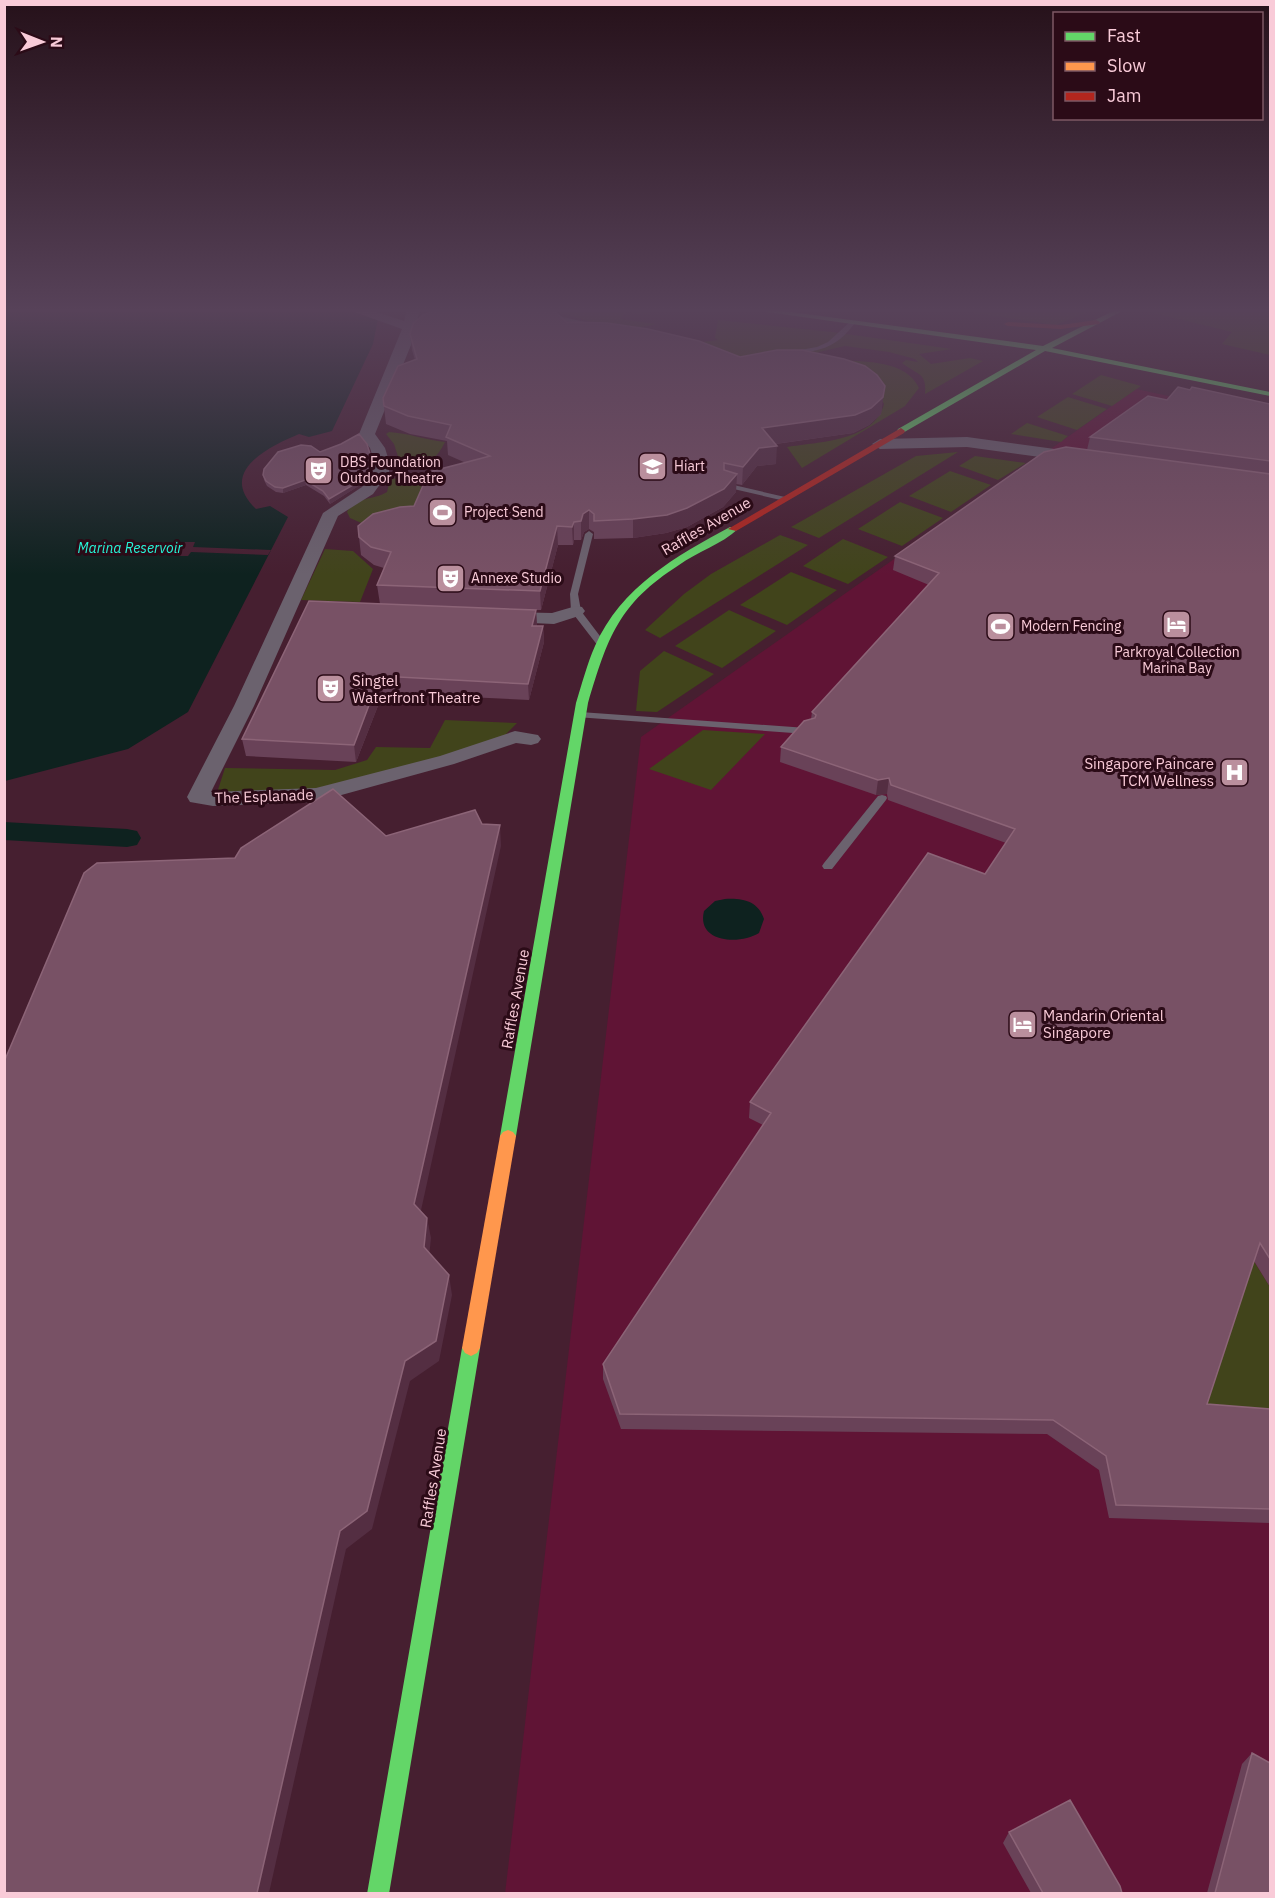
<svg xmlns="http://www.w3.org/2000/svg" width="1275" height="1898" viewBox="0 0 1275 1898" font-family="'IBM Plex Sans',sans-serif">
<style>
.built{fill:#601435}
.green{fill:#41441b}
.water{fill:#0e221f}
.pier{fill:#461f30}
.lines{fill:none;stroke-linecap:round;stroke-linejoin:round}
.canal{fill:#0e221f;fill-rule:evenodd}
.lane{fill:#6b626e;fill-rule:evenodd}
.street{fill:#6b626e;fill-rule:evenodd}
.fast{fill:#63d668;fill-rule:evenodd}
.slow{fill:#ff974d;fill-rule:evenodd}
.jam{fill:#b3261e;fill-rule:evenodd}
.wall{fill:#694258}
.shaded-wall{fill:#542e42}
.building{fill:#785165;stroke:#8c6477;stroke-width:1.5}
.labels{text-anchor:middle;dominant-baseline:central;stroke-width:6;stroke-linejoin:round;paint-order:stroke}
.far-poi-label{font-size:14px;fill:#f9cbd8;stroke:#2b0b17;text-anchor:start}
.far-water-label{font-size:14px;font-style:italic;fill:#26f7d9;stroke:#2b0b17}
.street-label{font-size:15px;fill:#f9cbd8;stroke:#2b0b17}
.poi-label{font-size:15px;fill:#f9cbd8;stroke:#2b0b17;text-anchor:start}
</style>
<rect width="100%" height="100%" fill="#461f30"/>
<path class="built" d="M1136,389L1270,418V1893L505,1894L641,737Z"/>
<path class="green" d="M551,309H650L647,314L626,312L620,319L656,324C626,334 581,320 551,309Z
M948,309H1094L1056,325Z
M1149,309H1270V355L1222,344L1232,332L1146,311Z
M718,320L832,332L952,349L919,354L931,364L970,358L983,361L925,394C927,372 917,375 902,363L906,360L918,362L915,359L889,352L845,346L819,352L816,355L749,363L702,342L718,340L715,338Z
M839,360C866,362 906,360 919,388L905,406L802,468L787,447C818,442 875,441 884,404L877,391Z
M1101,375L1141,386L1112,406L1072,394Z
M1068,397L1107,409L1077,430L1037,417Z
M1027,423L1068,436L1061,442L1011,434Z
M389,432C408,433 426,440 445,442C436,461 422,470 401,466L394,444L386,434Z
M958,452L819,538L791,527L916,456Z
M975,456L1026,463L998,480L959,466Z
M950,471L991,485L951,512L909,496Z
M396,478L415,481L426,490L418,511L366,525L350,518L347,512C355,497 374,500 387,492L390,480Z
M900,502L943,518L902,546L858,529Z
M780,535L808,545L660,638L645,630L684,594L711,574Z
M843,539L888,557L848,584L803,566Z
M325,549L353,551L373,569L360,602L301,600Z
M791,572L837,590L787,625L740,605Z
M729,610L776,631L722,668L675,646Z
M664,651L714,674L657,712L636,711L640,671Z
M445,720L517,723L505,735L436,760L301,792L216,796L225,768L335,770L367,760L376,747L430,748Z
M703,730L765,734L711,790L649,769Z
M1252,1258L1270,1287V1424L1199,1418Z"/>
<path class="water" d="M5,309H380L373,344L332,431L309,437L299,434C268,447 217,472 256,509L270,506L288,517L188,712L128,749L5,781Z
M725,899C743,898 758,901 764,919L759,933C740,945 696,943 704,911L715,901Z"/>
<path class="pier" d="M185,542H195L193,547L271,550L268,555L191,552L188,556H177Z"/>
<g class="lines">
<path class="canal" d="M4,822L127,829L137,831L141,838L137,845L127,847L4,840Z"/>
<path class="lane" d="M536,309H544L550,314L589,323L586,325L546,317Z
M851,321L856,322C833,351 821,350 786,355L783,353L817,347L828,342Z
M725,483L785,497L789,499L785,501L725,487Z
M589,531L593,534L578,594L581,611L606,644L601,647L598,646L571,611L570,594L585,534Z
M580,712L807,728L812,731L807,734L576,717L575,715Z
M882,795L886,796L887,798L886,800L832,869H824L822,866L824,863L878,796Z"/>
<path class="street" d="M346,309H367L404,321L407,309H420L411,345L375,434L385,448L389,461V472L373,494L338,516L254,706L211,792L316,788L440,756L515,731L538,735L541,739L538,743L531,745L516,743L454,764L316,802L213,806L190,802L187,797L234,706L323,513L362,487L373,472L374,461L370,448L359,434L402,329Z
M967,437L1077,452L1085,457L1077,462L967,447L880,449L872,444L880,439Z
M576,606L582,607L585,611L582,615L554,624L505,622L499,621L496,617L499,613L505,612L552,613Z"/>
<path class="fast" d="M747,309H769L1043,346L1117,309H1126L1052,348L1270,392V396L1045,351L901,434L897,431L898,429L1036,350Z
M730,527L738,529C722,544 697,552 679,565C618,604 608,637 588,703L516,1136L513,1140L508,1142L503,1140L500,1136L576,703C582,684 587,664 595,646C621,587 676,556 730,527Z
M471,1340L477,1343L480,1348L389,1894H367L462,1348L465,1343Z"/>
<path class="slow" d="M508,1130L513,1132L516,1136L480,1348L477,1353L471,1356L465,1353L462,1348L500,1136L503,1132Z"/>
<path class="jam" d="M1096,320L1100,322L1099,324L1061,329L1008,326L1004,324L1008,322L1061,325Z
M901,428L905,431L904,433L736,531L728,529Z"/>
</g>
<path class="wall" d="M567,322L740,357L882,403L881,414L869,425L853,433L776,444V464L757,466L742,485L736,484V492L723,507L687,527L666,533L633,538L594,539V532L589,529L584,532L581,540H574L573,545H558L541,610H536L537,626H543L544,642L529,700L383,693L356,762L246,756L242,739L380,604L377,585L384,568L374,565L361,555L359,537L414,506L466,463L448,455L447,441L410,434L386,424L383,398L415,360L412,350L410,334Z
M1167,400L1270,404V1287L1254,1261L1207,1404L1270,1409V1523L1109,1518L1099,1470L1047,1434L621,1429L603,1379V1364L763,1125L749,1118L750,1102L985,874L1006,843L888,800L887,794L876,795L780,762L781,747L811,719L812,712L929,585L893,570L895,556L1087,450L1090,437Z
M320,452L371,457V471L360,485L330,504L324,496L306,485L283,493L276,492L267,486L264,480L263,475Z
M1252,1753L1270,1893H1207L1242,1764Z
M1009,1832L1122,1893H1031L1003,1843Z"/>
<path class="shaded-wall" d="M885,386L881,414L869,425L853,433L761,446L762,428Z
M777,446L776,464L757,466L742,485L743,467L759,448Z
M371,457V471L360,485L330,504L329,499Z
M737,474L736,492L723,507L687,527L666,533L633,538V519Z
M305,480L306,485L283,493V488Z
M589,510V529L584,532L581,540V521L583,514Z
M574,522V540L573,545L572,527Z
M557,526L558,545L541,610L540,591Z
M536,610L537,626H532Z
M543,626L544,642L529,700L528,684Z
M380,676L383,693L356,762L354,745Z
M889,778L887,794L876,795L878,780Z
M500,825L501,846L418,1224L414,1204Z
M427,1218L431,1238L428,1267L424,1247Z
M449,1275L452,1295L439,1361L410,1381L372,1529L346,1549L269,1893H257L340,1531L405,1361Z"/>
<path class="building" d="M440,309H547L555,312L567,322L607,323L648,329L699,341L740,357L777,350H802L844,359L865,366L877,375L885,386L883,397L871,408L855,415L762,428L777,446L759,448L743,467L724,463V470L737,474L724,489L687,508L667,515L633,519L594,521V514L589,510L583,514L581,521L574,522L572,527L557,526L540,591L377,585L391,552L371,547L359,537L358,526L373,514L400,507L414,506L429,472L490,456L446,437L451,425L408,416L384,406L383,398L398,366L417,359L410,334L413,324L423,315Z
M1178,387L1190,390L1192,387L1270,404V461L1090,437L1148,396L1167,400Z
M359,434L367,444L371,457L370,466L360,481L329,499L323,491L305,480L283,488L275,487L266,481L263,475L264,469L278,452L301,445L311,446L320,452L341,444Z
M1066,447L1270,474V1259L1260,1243L1207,1404L1270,1409V1509L1116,1505L1106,1456L1053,1420L620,1414L603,1364L771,1113L750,1102L928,853L985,874L1015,829L891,785L889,778L878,780L781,747L804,721L815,718L816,715L812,712L939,573L895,556L1044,452Z
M309,601L536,610L532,626H543L528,684L380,676L354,745L242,739Z
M333,789L386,836L475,810L482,824L500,825L414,1204L427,1218L424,1247L449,1275L436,1341L405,1361L367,1511L340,1531L257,1893H4V1062L84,873L97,863L235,858L241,848Z
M1252,1753L1270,1763V1893H1215Z
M1070,1800L1120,1886L1122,1893H1043L1009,1832Z"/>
<linearGradient id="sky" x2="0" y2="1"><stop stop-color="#26111a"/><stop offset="0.54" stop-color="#574259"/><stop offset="1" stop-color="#574259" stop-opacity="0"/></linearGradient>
<rect width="1275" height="575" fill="url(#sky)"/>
<defs>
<symbol id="school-square" viewBox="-11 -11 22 22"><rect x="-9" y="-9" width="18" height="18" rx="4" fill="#ba8f9d" stroke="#2b0b17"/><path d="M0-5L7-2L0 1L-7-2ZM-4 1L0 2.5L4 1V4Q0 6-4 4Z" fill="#fff"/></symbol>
<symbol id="theatre-square" viewBox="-11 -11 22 22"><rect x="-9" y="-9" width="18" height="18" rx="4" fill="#ba8f9d" stroke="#2b0b17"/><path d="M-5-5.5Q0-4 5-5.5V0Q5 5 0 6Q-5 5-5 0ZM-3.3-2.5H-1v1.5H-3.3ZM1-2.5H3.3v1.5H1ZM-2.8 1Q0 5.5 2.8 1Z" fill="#fff"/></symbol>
<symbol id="stadium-square" viewBox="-11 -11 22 22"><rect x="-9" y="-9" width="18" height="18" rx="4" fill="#ba8f9d" stroke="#2b0b17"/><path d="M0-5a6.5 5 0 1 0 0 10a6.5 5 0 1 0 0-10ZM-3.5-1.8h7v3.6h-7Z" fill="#fff"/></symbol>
<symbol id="hotel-square" viewBox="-11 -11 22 22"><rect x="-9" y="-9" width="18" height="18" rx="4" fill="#ba8f9d" stroke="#2b0b17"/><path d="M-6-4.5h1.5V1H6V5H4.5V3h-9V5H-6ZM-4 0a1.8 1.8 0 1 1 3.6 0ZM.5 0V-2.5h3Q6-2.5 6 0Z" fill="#fff"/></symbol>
<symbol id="hospital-square" viewBox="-11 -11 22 22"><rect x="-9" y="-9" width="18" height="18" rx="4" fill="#ba8f9d" stroke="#2b0b17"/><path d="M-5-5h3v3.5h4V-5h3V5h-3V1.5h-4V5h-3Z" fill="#fff"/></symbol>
</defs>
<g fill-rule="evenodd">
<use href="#school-square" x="636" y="450" width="33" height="33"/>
<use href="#theatre-square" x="302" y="454" width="33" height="33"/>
<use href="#stadium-square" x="426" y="496" width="33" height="33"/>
<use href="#theatre-square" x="434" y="562" width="33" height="33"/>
<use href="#hotel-square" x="1160" y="608" width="33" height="33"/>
<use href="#stadium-square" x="984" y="610" width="33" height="33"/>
<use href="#theatre-square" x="314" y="672" width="33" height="33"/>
<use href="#hospital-square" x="1218" y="756" width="33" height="33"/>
<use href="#hotel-square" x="1006" y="1008" width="33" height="33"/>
</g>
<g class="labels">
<g class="far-poi-label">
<text x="340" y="462">DBS Foundation<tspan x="340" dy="16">Outdoor Theatre</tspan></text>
<text x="674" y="466">Hiart</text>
<text x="464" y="512">Project Send</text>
<text x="471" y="578">Annexe Studio</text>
<text x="1021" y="626">Modern Fencing</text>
<text x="1177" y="652" text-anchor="middle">Parkroyal Collection<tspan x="1177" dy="16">Marina Bay</tspan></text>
</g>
<g class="far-water-label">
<text x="130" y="548">Marina Reservoir</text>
</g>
<g class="street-label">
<text transform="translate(706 526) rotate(-30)">Raffles Avenue</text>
<text transform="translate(264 796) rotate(-2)">The Esplanade</text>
<text transform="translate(515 999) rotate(-80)">Raffles Avenue</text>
<text transform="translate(433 1478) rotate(-81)">Raffles Avenue</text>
</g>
<g class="poi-label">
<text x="352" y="680">Singtel<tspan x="352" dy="17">Waterfront Theatre</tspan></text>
<text x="1214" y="763" text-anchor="end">Singapore Paincare<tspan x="1214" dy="17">TCM Wellness</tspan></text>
<text x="1043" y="1015">Mandarin Oriental<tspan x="1043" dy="17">Singapore</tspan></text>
</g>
</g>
<rect width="1275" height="1898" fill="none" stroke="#f9cbd8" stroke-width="12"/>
<rect x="1053" y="12" width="210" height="108" fill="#2b0b17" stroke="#7d5864" stroke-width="1.5"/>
<rect x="1065" y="32" width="30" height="9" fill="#63d668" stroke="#7d5864" stroke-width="1.5"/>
<text x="1107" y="42" font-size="18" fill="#f9cbd8">Fast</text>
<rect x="1065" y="62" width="30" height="9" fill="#ff974d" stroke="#7d5864" stroke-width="1.5"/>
<text x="1107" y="72" font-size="18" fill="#f9cbd8">Slow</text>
<rect x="1065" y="92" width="30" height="9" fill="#b3261e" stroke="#7d5864" stroke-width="1.5"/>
<text x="1107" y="102" font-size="18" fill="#f9cbd8">Jam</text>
<g transform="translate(42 42) rotate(91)" stroke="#2b0b17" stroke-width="4.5" paint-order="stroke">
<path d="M0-4.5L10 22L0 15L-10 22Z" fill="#f9cbd8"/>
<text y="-9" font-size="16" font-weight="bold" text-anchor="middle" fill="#f9cbd8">N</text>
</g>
</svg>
